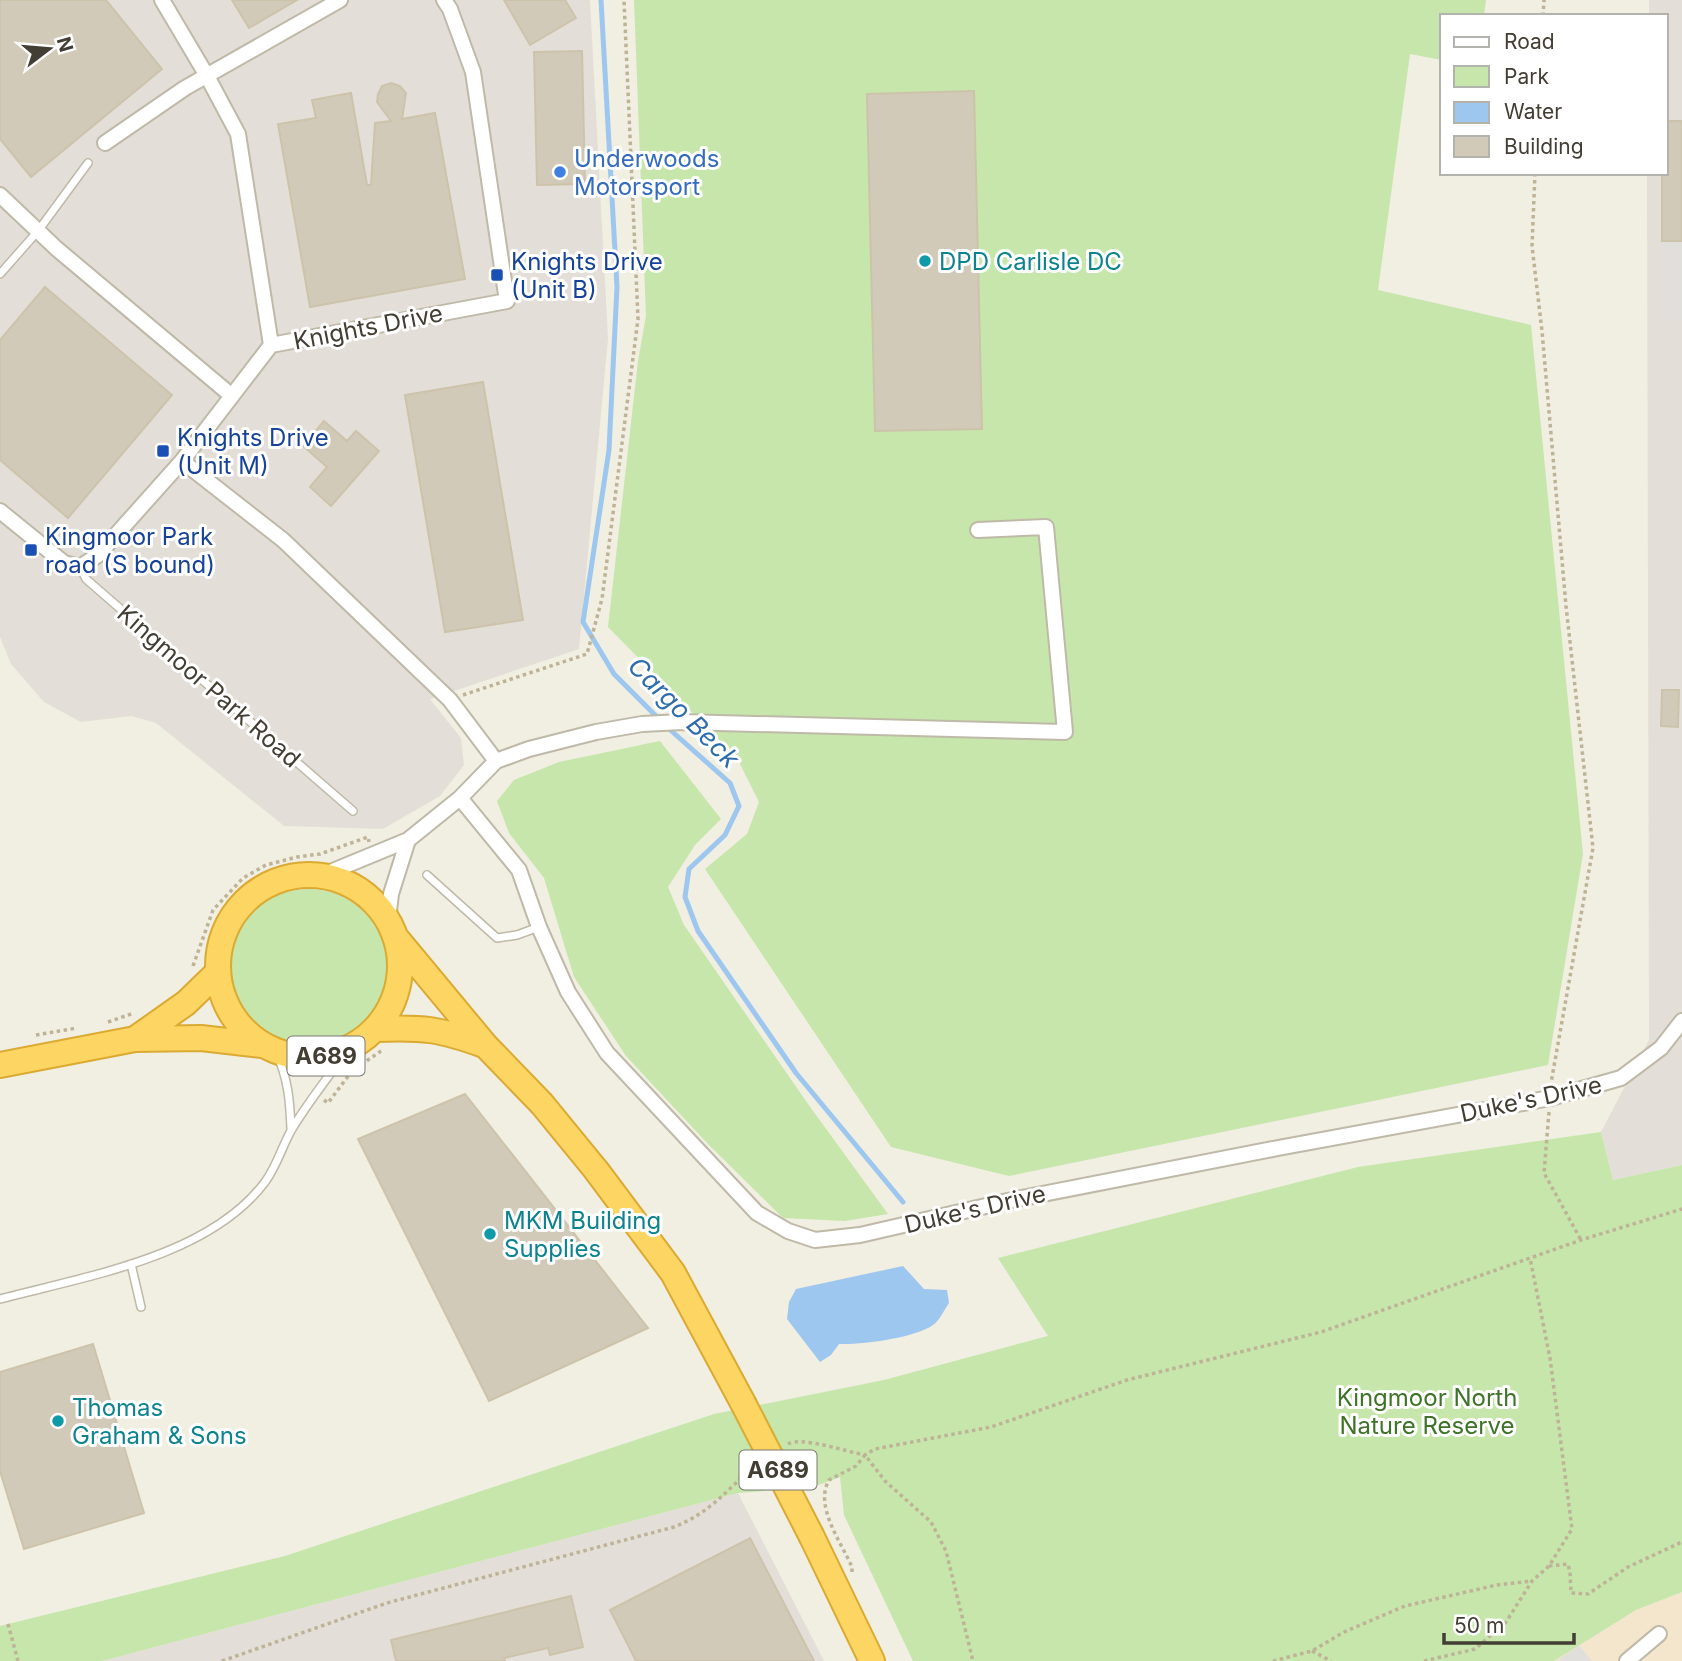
<svg xmlns="http://www.w3.org/2000/svg" width="1682" height="1661" viewBox="0 0 1682 1661" font-family="Inter,sans-serif">
<style>
.commercial{fill:#f4e6cd}
.industrial{fill:#e3dfd8}
.green{fill:#c6e6ab}
.parking{fill:#e1dfdb}
.water{fill:#9ec7ef}
.lines{fill:none;stroke-linecap:round;stroke-linejoin:round}
.stream{stroke:#9ec7ef;stroke-width:5}
.building{fill:#d2cab8;stroke:#cdc3ab;stroke-width:2}
.lane-casing{stroke:#bfb9a8;stroke-width:10}
.street-casing{stroke:#bfb9a8;stroke-width:18}
.highway-casing{stroke:#dbaa32;stroke-width:28}
.path{stroke:#beb397;stroke-width:3.5;stroke-dasharray:3.5 3.5;stroke-linecap:butt}
.lane{stroke:#fff;stroke-width:7}
.street{stroke:#fff;stroke-width:14}
.highway{stroke:#fcd562;stroke-width:24}
.highway-bridge-casing{stroke:#dbaa32;stroke-width:28;stroke-linecap:butt}
.highway-bridge{stroke:#fcd562;stroke-width:24}
.shop-dot{fill:#3f7fe0;stroke:#fff;stroke-width:2.5}
.culture-dot{fill:#0f9aa8;stroke:#fff;stroke-width:2.5}
.transit-dot{fill:#1a4fb4;stroke:#fff;stroke-width:2.5}
.labels{text-anchor:middle;dominant-baseline:central;stroke-width:6;stroke-linejoin:round;paint-order:stroke}
.shield{fill:#fff;stroke:#7b7870;stroke-width:2}
.shield-label{font-size:23px;font-weight:bold;fill:#423e33}
.shop-label{font-size:24px;fill:#366cbe;stroke:#fff;text-anchor:start}
.transit-label{font-size:24px;fill:#164399;stroke:#fff;text-anchor:start}
.culture-label{font-size:24px;fill:#0d838f;stroke:#fff;text-anchor:start}
.street-label{font-size:24px;fill:#423e33;stroke:#fff}
.park-label{font-size:24px;fill:#3e7328;stroke:#fff}
.water-label{font-size:26px;font-style:italic;fill:#2e6dac;stroke:#fff}
</style>
<rect width="100%" height="100%" fill="#f1eee2"/>
<path class="commercial" d="M1682,1592V1661H1554L1636,1610Z"/>
<path class="industrial" d="M0,0H590L608,339L579,649L430,699L461,738L464,765L440,796L383,829L284,826L156,723L131,716L81,722L44,702L11,664L0,637Z
M1649,0H1682V1165L1613,1180L1601,1132L1649,1040L1647,173H1666V16H1649Z
M738,1493L824,1661H102Z"/>
<path class="green" d="M634,0H1486L1484,16H1442V60L1410,54L1378,290L1531,325L1583,854L1548,1065L1009,1176L891,1147L705,869L747,834L759,802L737,758L608,627L638,361L646,316Z
M660,741L721,819L695,845L668,887L684,925L808,1104L888,1214L845,1221L783,1218L708,1144L626,1056L574,977L544,878L509,833L497,801L514,780L559,762Z
M231 967a78 78 0 1 1 156 0a78 78 0 1 1-156 0Z
M1601,1132L1613,1180L1682,1165V1592L1636,1610L1554,1661H913L844,1515L840,1477L813,1487L738,1493L102,1661H0V1626L285,1556L714,1414L884,1380L1048,1336L998,1258L1358,1167Z"/>
<path class="parking" d="M1662,241H1682V321H1662Z
M1579,1645L1592,1661H1557Z"/>
<path class="water" d="M903,1266L924,1289L947,1290L949,1303C944,1310 940,1320 933,1325C915,1338 861,1345 839,1344L831,1355L820,1362L787,1319L789,1302L796,1289Z"/>
<g class="lines">
<path class="stream" d="M601,0L617,287L609,450L583,622L614,674L660,720
M667,727L730,783L739,806L725,835L689,869L685,897L698,931L796,1073L903,1202"/>
</g>
<path class="building" d="M0,0H106L162,69L31,177L0,139Z
M232,0H297L249,28Z
M504,0H565L576,18L530,45Z
M582,51L585,184L537,185L534,52Z
M391,83L400,86L406,93L402,119L435,113L465,279L310,307L278,124L316,118L312,100L351,93L367,185H371L375,123L391,121L377,102L378,94L382,86Z
M974,91L982,429L875,431L867,94Z
M1666,121H1682V241H1662V173H1666Z
M45,287L172,395L68,518L0,460V340Z
M483,382L523,620L445,632L405,395Z
M324,421L347,441L356,431L379,451L331,506L310,487L327,467L303,446Z
M1662,690H1679L1678,727L1661,726Z
M465,1094L648,1328L489,1401L358,1139Z
M93,1344L144,1513L24,1549L0,1471V1372Z
M750,1538L814,1661H636L610,1610Z
M571,1596L583,1647L550,1655L548,1648L504,1658L505,1661H396L391,1640Z"/>
<g class="lines">
<defs>
<path id="lane" d="M0,274L38,231L88,163
M80,567L86,579L353,811
M427,875L497,938L517,935L539,927
M276,1052C288,1078 290,1101 291,1129
M131,1264L141,1307
M0,1299C86,1276 209,1257 265,1182C277,1166 282,1146 292,1129C308,1102 329,1076 348,1050"/>
<path id="street" d="M162,0L207,76L238,134L271,345
M105,143L185,88L340,0
M0,195L57,249L232,396
M182,461L283,540L450,700L496,761
M0,511L64,563L80,567L98,555L182,461L271,345L507,301L473,72L450,9L444,0
M460,798L519,870L539,927L568,992L607,1053L757,1213L788,1231L815,1240L860,1235L1012,1200L1278,1148L1550,1098L1621,1078L1661,1048L1682,1021
M323,875L408,840L460,798L496,761L529,749L596,732L642,724L682,722L1065,732L1046,527L978,530
M388,920L391,894L408,840
M1627,1661L1659,1634"/>
<path id="highway" d="M218 966a91 91 0 1 1 182 0a91 91 0 1 1-182 0Z
M397,939L485,1045L542,1104L596,1170L673,1273L743,1403
M376,1029C423,1027 440,1029 484,1045
M135,1039L186,1003L218,972
M0,1065L135,1039L201,1038L262,1045
M812,1537L872,1661"/>
</defs>
<use href="#lane" class="lane-casing"/>
<use href="#street" class="street-casing"/>
<use href="#highway" class="highway-casing"/>
<path class="path" d="M1543,16L1544,0
M1535,173L1532,246L1542,331L1566,606L1593,848L1551,1083
M463,695L587,654L602,599L638,319L624,0
M193,966L213,910L243,878L266,865L297,857L320,854L368,837L369,842
M108,1022L134,1013
M36,1035L77,1028
M324,1100L328,1103L352,1071L381,1051
M1549,1112L1544,1173L1581,1240
M788,1444C801,1436 848,1452 865,1455L875,1449L991,1427L1127,1380L1321,1332L1581,1240L1682,1209
M1549,1566L1568,1564L1570,1572L1571,1593L1588,1594L1628,1567L1682,1542
M852,1572V1567C841,1542 814,1506 829,1480L856,1466L865,1455L885,1481L931,1522L946,1551L973,1661
M8,1624L18,1661
M1312,1651L1331,1661
M222,1661L387,1603L674,1527C711,1512 726,1491 755,1465
M1273,1661L1312,1651L1344,1632L1405,1606L1497,1585L1532,1581
M1424,1661L1475,1649L1506,1622L1532,1581L1549,1566L1572,1529L1550,1358L1530,1258"/>
<use href="#lane" class="lane"/>
<use href="#street" class="street"/>
<use href="#highway" class="highway"/>
<defs>
<path id="highway-bridge" d="M743,1403L812,1537"/>
</defs>
<use href="#highway-bridge" class="highway-bridge-casing"/>
<use href="#highway-bridge" class="highway-bridge"/>
</g>
<circle class="shop-dot" cx="560" cy="172" r="7"/>
<g class="culture-dot">
<circle cx="925" cy="261" r="7"/>
<circle cx="490" cy="1234" r="7"/>
<circle cx="58" cy="1421" r="7"/>
</g>
<g class="transit-dot">
<rect x="490" y="268" width="14" height="14" rx="3.5"/>
<rect x="156" y="444" width="14" height="14" rx="3.5"/>
<rect x="24" y="543" width="14" height="14" rx="3.5"/>
</g>
<g class="labels">
<g class="shield">
<rect x="287.5" y="1036.5" width="77" height="39" rx="5"/>
<rect x="739.5" y="1450.5" width="77" height="39" rx="5"/>
</g>
<g class="shield-label">
<text x="326" y="1056">A689</text>
<text x="778" y="1470">A689</text>
</g>
<g class="shop-label">
<text x="574" y="158">Underwoods<tspan x="574" dy="28">Motorsport</tspan></text>
</g>
<g class="transit-label">
<text x="511" y="261">Knights Drive<tspan x="511" dy="28">(Unit B)</tspan></text>
<text x="177" y="437">Knights Drive<tspan x="177" dy="28">(Unit M)</tspan></text>
<text x="45" y="536">Kingmoor Park<tspan x="45" dy="28">road (S bound)</tspan></text>
</g>
<g class="culture-label">
<text x="939" y="261">DPD Carlisle DC</text>
<text x="504" y="1220">MKM Building<tspan x="504" dy="28">Supplies</tspan></text>
<text x="72" y="1407">Thomas<tspan x="72" dy="28">Graham &amp; Sons</tspan></text>
</g>
<g class="street-label">
<text transform="translate(368 327) rotate(-11)">Knights Drive</text>
<text transform="translate(209 686) rotate(41)">Kingmoor Park Road</text>
<text transform="translate(1531 1099) rotate(-12)">Duke's Drive</text>
<text transform="translate(975 1209) rotate(-13)">Duke's Drive</text>
</g>
<g class="park-label">
<text x="1427" y="1397">Kingmoor North<tspan x="1427" dy="28">Nature Reserve</tspan></text>
</g>
<g class="water-label">
<text transform="translate(684 712) rotate(45)">Cargo Beck</text>
</g>
</g>
<rect x="1440" y="14" width="228" height="161" fill="#ffffff" stroke="#b3b2ad" stroke-width="2"/>
<rect x="1454" y="37" width="35" height="10" fill="#ffffff" stroke="#b3b2ad" stroke-width="2"/>
<text x="1504" y="49" font-size="21" fill="#423e33">Road</text>
<rect x="1454" y="66" width="35" height="21" fill="#c6e6ab" stroke="#b3b2ad" stroke-width="2"/>
<text x="1504" y="84" font-size="21" fill="#423e33">Park</text>
<rect x="1454" y="102" width="35" height="21" fill="#9ec7ef" stroke="#b3b2ad" stroke-width="2"/>
<text x="1504" y="119" font-size="21" fill="#423e33">Water</text>
<rect x="1454" y="136" width="35" height="21" fill="#d2cab8" stroke="#b3b2ad" stroke-width="2"/>
<text x="1504" y="154" font-size="21" fill="#423e33">Building</text>
<g transform="translate(49 49) rotate(74)" stroke="#ffffff" stroke-width="5" paint-order="stroke">
<path d="M0-5L12 26L0 18L-12 26Z" fill="#423e33"/>
<text y="-10" font-size="19" font-weight="bold" text-anchor="middle" fill="#423e33">N</text>
</g>
<path d="M1444 1633v10h130v-10" fill="none" stroke="#423e33" stroke-width="3.5"/>
<text x="1454" y="1633" font-size="21" fill="#423e33" stroke="#ffffff" stroke-width="5" paint-order="stroke">50 m</text>
</svg>
